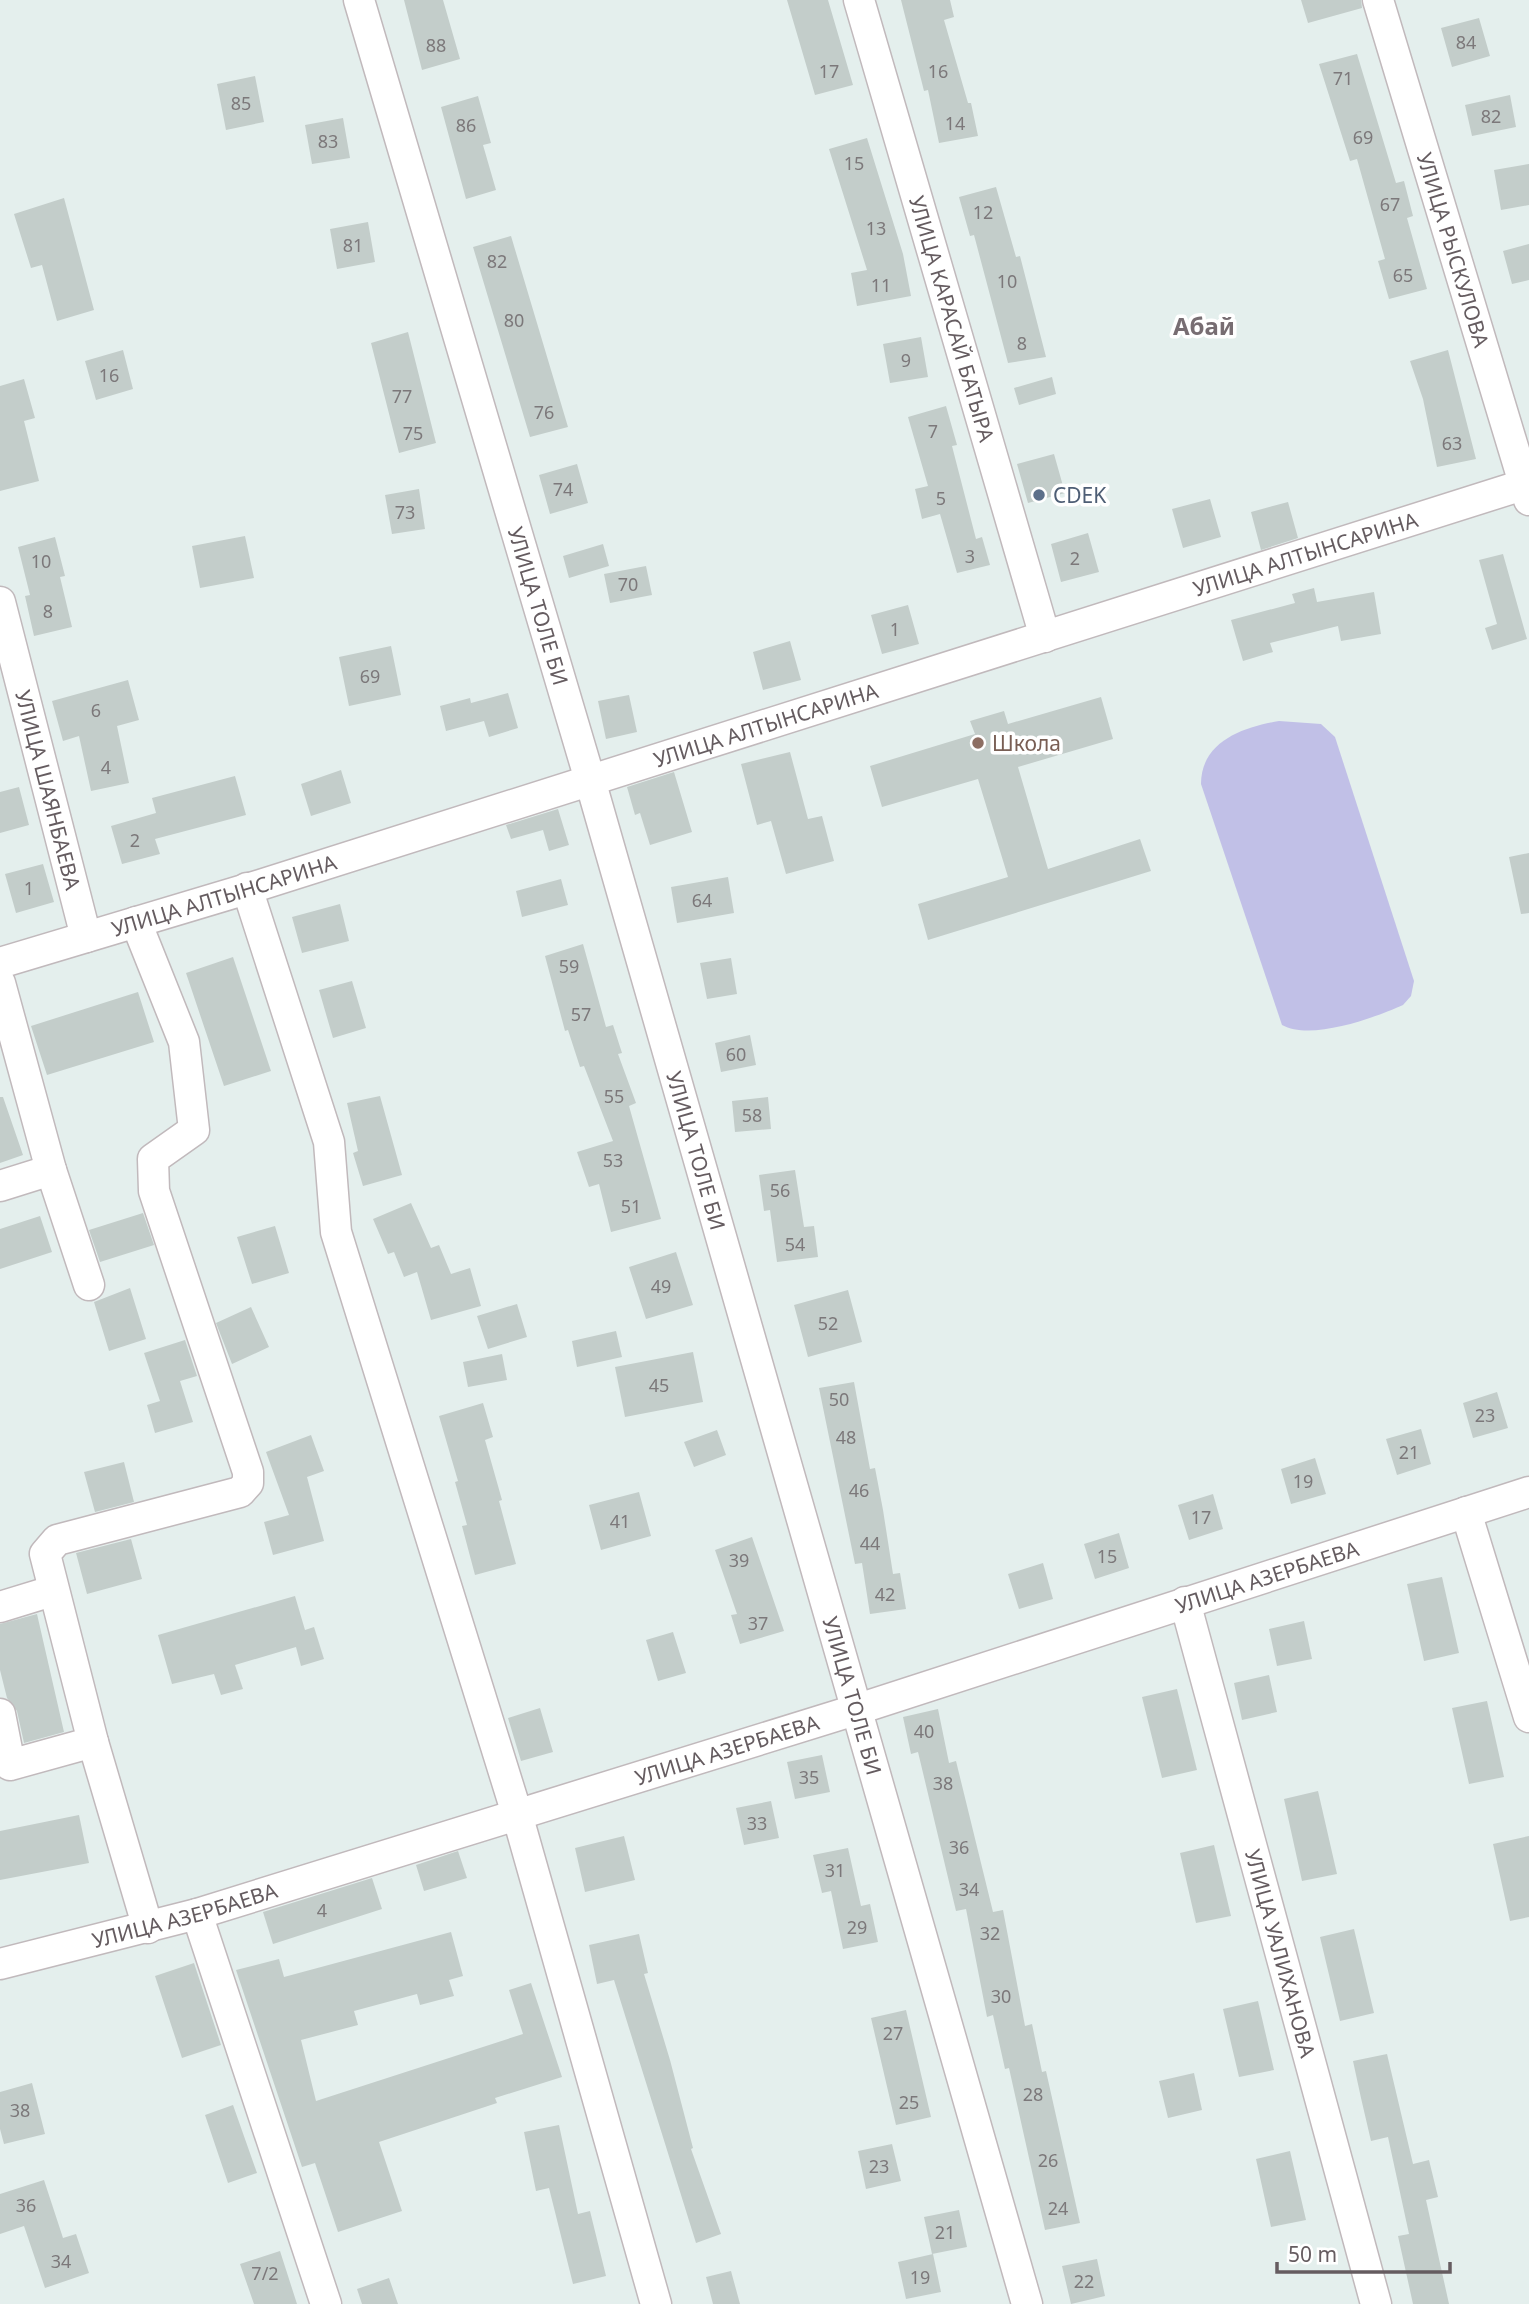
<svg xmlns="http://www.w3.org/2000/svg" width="1529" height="2304" viewBox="0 0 1529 2304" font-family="'Noto Sans',sans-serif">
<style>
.garden{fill:#c1c0e7}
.building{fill:#c3cdca}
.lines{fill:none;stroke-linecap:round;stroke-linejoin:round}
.minor-casing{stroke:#c1b9bc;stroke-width:33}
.minor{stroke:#fff;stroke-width:30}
.service-dot{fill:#5c6f8a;stroke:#fff;stroke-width:2.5}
.education-dot{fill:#8d6e63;stroke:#fff;stroke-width:2.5}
.labels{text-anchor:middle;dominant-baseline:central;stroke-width:7;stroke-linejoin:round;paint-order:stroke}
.number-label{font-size:18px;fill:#7c787a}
.street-label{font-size:21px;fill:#655c60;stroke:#fff}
.service-label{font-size:21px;fill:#4e5e75;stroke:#fff;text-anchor:start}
.education-label{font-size:21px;fill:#785e54;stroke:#fff;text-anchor:start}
.quarter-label{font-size:24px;font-weight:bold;fill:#776d72;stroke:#fff}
</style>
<rect width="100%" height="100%" fill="#e4efed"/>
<path class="garden" d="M1279,721L1321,724L1335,737L1414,981L1411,996L1403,1005C1374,1018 1311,1041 1282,1025L1201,784C1201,741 1244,727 1279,721Z"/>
<path class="building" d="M404,0H443L460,59L422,70Z
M787,0H828L853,85L815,95Z
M901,0H950L954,17L944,20L968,103H971L978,136L939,143L928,90L924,91Z
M1301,0H1361L1362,8L1308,23Z
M1479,18L1490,56L1452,67L1441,28Z
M1357,54L1396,183L1404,181L1413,216L1407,218L1427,289L1389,299L1378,261L1385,259L1357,159L1350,161L1319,64Z
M255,76L264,122L226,130L217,84Z
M1510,95L1516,127L1472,136L1465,105Z
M478,96L491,143L483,145L496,190L466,199L441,107Z
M343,118L350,158L312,164L305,125Z
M867,138L903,254L911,296L857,306L851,273L867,270L829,149Z
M1529,164V205L1501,210L1494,170Z
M996,187L1016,257L1020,256L1046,357L1008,363L974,235L970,236L959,197Z
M64,198L94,310L57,321L42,265L31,268L14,214Z
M368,222L375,262L337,269L330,229Z
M511,236L568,427L530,437L473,247Z
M1529,244V280L1512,284L1503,251Z
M408,332L436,443L399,453L371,343Z
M921,337L928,377L890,383L883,344Z
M123,350L133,389L96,400L85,361Z
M1448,350L1476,459L1437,467L1423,399L1410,361Z
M1052,377L1056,394L1019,405L1014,388Z
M24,379L35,418L24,421L39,481L0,491V386Z
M946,406L957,445L952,446L976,539L982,537L990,565L957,573L940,514L922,519L915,489L928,486L908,417Z
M1054,454L1065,493L1028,503L1017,464Z
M577,464L588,503L550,514L539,475Z
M419,489L425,529L392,534L385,495Z
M1210,499L1221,537L1183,548L1172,509Z
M1288,502L1298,538L1261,550L1251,512Z
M1088,533L1099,572L1061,582L1051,544Z
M245,536L254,578L200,588L192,546Z
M55,537L65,576L60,577L72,627L34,636L25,596L30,595L18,547Z
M603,544L609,566L569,578L563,556Z
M1503,554L1527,639L1492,650L1485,628L1497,624L1479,560Z
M646,566L652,595L610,603L604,574Z
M1314,588L1317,602L1374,592L1381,634L1341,641L1338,626L1270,643L1273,652L1243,661L1231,620L1295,603L1292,594Z
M908,605L919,644L882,654L871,615Z
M790,641L801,680L763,690L753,652Z
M391,646L401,695L349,706L339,657Z
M128,680L139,720L117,726L129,783L91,791L79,736L63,741L52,701Z
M508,693L518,728L489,737L484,721L446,731L440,706L470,698L471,703Z
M629,695L637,732L606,739L598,701Z
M1101,697L1113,739L1018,767L1048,869L1140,839L1151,871L928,940L918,904L1008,877L978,779L882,807L870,766L975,734L970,721L1004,711L1008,724Z
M790,752L808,819L822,816L834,861L786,874L771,821L757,825L741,764Z
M341,770L351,803L311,816L301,784Z
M674,772L692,832L650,845L640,813L635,815L627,787Z
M235,776L246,815L155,839L160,854L122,864L111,826L156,813L152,798Z
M19,787L29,825L0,833V792Z
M558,809L569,845L549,851L543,830L511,839L506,825Z
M1529,853V913L1521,914L1509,857Z
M43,864L54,902L16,913L5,874Z
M728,877L734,913L677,923L671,887Z
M561,879L568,905L522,917L516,891Z
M340,904L349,941L302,953L292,917Z
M583,944L606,1027L613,1025L622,1053L618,1054L636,1103L629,1106L661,1219L611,1232L599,1184L589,1187L577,1152L613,1141L584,1066L580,1067L568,1030L565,1031L545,956Z
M233,957L271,1071L224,1086L186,973Z
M731,958L737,994L707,999L700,963Z
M352,981L366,1028L333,1038L319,990Z
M138,992L154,1042L47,1075L31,1026Z
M750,1035L756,1065L721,1072L715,1043Z
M380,1096L402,1175L363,1186L353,1153L358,1151L347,1103Z
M0,1097H3L23,1155L0,1163Z
M768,1097L771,1129L735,1132L732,1101Z
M795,1170L804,1227L814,1226L818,1257L777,1262L770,1210L764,1211L759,1175Z
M411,1203L431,1248L439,1245L451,1274L470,1268L481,1306L431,1320L417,1272L404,1277L394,1252L388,1254L373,1219Z
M143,1213L154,1245L100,1262L89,1230Z
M40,1216L52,1252L0,1269V1229Z
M275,1226L289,1273L252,1284L237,1237Z
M676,1252L693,1305L646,1319L629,1267Z
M130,1288L146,1339L109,1351L94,1302Z
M848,1290L862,1342L808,1357L794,1305Z
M517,1304L527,1337L488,1349L477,1316Z
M251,1307L269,1347L232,1364L216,1323Z
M616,1331L622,1357L577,1367L572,1341Z
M185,1340L197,1376L180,1381L193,1422L155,1433L147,1405L160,1401L144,1353Z
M693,1352L703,1402L625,1417L615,1367Z
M502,1354L507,1380L468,1387L463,1362Z
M854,1382L870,1469L875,1468L883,1510L893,1574L900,1573L906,1609L870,1614L862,1563L855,1564L819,1388Z
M1497,1392L1508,1428L1473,1438L1463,1403Z
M483,1403L493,1437L485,1440L502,1500L499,1501L516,1564L475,1575L462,1526L467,1525L455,1482L458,1481L439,1416Z
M1421,1429L1431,1464L1397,1475L1386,1439Z
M717,1430L726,1455L694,1467L684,1442Z
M311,1435L324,1471L307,1477L324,1541L273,1555L264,1522L289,1515L266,1452Z
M1315,1458L1326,1494L1291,1504L1281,1469Z
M124,1462L134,1502L95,1512L84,1472Z
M639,1492L651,1536L601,1550L589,1505Z
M1213,1494L1223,1529L1189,1540L1178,1505Z
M1119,1533L1129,1568L1095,1579L1084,1544Z
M752,1537L784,1631L740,1644L731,1615L737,1614L715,1550Z
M131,1539L142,1579L87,1594L76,1553Z
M1043,1563L1053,1599L1019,1609L1008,1574Z
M1442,1577L1459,1653L1424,1661L1407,1584Z
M295,1596L305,1630L314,1627L324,1659L301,1666L296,1647L235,1665L243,1689L221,1695L214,1674L172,1684L158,1635Z
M37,1614L64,1732L24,1743L17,1711L7,1698L0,1670V1624Z
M1304,1621L1312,1659L1277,1666L1269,1629Z
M673,1632L686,1673L658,1681L646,1640Z
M1269,1675L1277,1712L1242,1720L1234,1683Z
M1177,1689L1197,1770L1162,1778L1142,1697Z
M1487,1701L1504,1777L1469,1784L1452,1708Z
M540,1708L553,1752L521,1761L508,1718Z
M938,1709L949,1763L956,1761L993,1912L1003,1910L1025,2026L1032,2024L1042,2072L1046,2071L1080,2223L1045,2230L1009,2068L1005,2069L993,2015L987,2017L966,1909L956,1911L918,1752L911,1754L903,1717Z
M822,1755L830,1792L795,1799L787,1762Z
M1318,1791L1337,1874L1302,1881L1284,1799Z
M771,1801L779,1838L744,1845L736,1808Z
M79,1815L89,1863L0,1880V1831Z
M624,1836L635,1880L585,1892L575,1848Z
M1529,1836V1917L1510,1921L1493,1844Z
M1214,1845L1231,1916L1196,1923L1180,1853Z
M848,1848L861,1906L870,1904L878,1942L843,1949L831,1891L822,1893L813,1855Z
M458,1851L467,1878L424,1891L416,1865Z
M372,1878L382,1909L273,1944L263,1912Z
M1354,1929L1374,2013L1340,2021L1320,1937Z
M451,1932L463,1976L449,1980L454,1996L420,2005L417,1994L354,2011L358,2025L301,2040L316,2101L523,2034L509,1990L531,1983L562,2077L495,2098L497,2103L379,2142L402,2211L338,2232L315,2163L302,2167L236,1970L279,1959L284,1977Z
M639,1934L648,1973L644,1974L670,2060L693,2148L691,2149L721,2234L696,2243L614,1980L597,1984L589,1945Z
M194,1963L221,2045L182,2058L155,1976Z
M1258,2001L1274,2070L1239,2077L1223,2009Z
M906,2010L931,2117L896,2125L871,2018Z
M1387,2054L1413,2164L1429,2160L1438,2197L1426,2200L1449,2304H1413L1398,2236L1409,2234L1388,2137L1371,2141L1361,2098L1353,2061Z
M1194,2073L1202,2110L1168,2118L1159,2081Z
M32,2083L45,2134L4,2144L0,2129V2092Z
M233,2105L257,2173L228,2183L205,2115Z
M559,2125L578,2214L590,2211L606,2276L573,2284L549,2188L536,2191L524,2132Z
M892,2144L901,2181L866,2189L858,2151Z
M1290,2151L1306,2220L1271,2227L1256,2159Z
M44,2180L63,2238L76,2234L89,2273L45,2288L24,2226L0,2234V2194Z
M959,2210L967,2247L932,2254L924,2217Z
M280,2251L297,2304H254L240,2264Z
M933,2254L941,2292L906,2299L898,2262Z
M1097,2259L1105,2296L1071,2304L1062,2266Z
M731,2271L740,2304H713L706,2277Z
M389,2278L398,2304H362L357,2289Z"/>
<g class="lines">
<defs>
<g id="minor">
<path id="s1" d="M359,0L590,780L1027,2304"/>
<path id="s2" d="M859,0L1045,637"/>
<path id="s3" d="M1378,0L1529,500"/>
<path id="s4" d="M0,602L86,937"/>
<path d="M247,888L329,1142L336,1232L517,1814L656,2304"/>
<path id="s5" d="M0,963L260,885L1529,483"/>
<path d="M0,983L51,1170"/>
<path d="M0,1186L51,1170L89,1285"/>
<path d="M1466,1512L1529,1717"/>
<path id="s6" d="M1185,1602L1376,2304"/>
<path d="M0,1607L52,1591"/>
<path d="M0,1714L10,1765L93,1742L45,1554L57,1540L240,1492L248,1483V1472L154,1191L153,1159L194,1130L184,1042L136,922"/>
<path d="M93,1742L148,1928"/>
<path d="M197,1914L326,2304"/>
<path id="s7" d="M0,1964L197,1914L855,1710L1529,1492"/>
</g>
</defs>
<use href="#minor" class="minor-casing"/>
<use href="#minor" class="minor"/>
</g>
<circle class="service-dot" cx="1039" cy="495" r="7"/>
<circle class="education-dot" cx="978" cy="743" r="7"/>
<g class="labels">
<g class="number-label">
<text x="1466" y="42">84</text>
<text x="436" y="45">88</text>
<text x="829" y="71">17</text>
<text x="938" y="71">16</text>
<text x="1343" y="78">71</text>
<text x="241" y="103">85</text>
<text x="1491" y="116">82</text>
<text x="955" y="123">14</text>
<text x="466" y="125">86</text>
<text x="1363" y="137">69</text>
<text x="328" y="141">83</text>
<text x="854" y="163">15</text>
<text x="1390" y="204">67</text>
<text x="983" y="212">12</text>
<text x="876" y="228">13</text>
<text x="353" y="245">81</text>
<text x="497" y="261">82</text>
<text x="1403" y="275">65</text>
<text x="1007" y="281">10</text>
<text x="881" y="285">11</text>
<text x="514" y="320">80</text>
<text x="1022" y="343">8</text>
<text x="906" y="360">9</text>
<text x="109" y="375">16</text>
<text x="402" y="396">77</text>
<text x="544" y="412">76</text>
<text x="933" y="431">7</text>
<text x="413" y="433">75</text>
<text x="1452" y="443">63</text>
<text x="563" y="489">74</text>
<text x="941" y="498">5</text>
<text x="405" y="512">73</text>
<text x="970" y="556">3</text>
<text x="1075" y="558">2</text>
<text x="41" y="561">10</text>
<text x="628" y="584">70</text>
<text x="48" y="611">8</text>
<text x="895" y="629">1</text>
<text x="370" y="676">69</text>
<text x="96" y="710">6</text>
<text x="106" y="767">4</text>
<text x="135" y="840">2</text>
<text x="29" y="888">1</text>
<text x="702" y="900">64</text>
<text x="569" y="966">59</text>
<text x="581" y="1014">57</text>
<text x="736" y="1054">60</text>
<text x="614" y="1096">55</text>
<text x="752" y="1115">58</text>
<text x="613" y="1160">53</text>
<text x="780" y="1190">56</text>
<text x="631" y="1206">51</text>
<text x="795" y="1244">54</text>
<text x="661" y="1286">49</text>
<text x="828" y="1323">52</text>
<text x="659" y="1385">45</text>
<text x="839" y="1399">50</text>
<text x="1485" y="1415">23</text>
<text x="846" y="1437">48</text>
<text x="1409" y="1452">21</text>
<text x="1303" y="1481">19</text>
<text x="859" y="1490">46</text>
<text x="1201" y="1517">17</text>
<text x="620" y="1521">41</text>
<text x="870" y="1543">44</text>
<text x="1107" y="1556">15</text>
<text x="739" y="1560">39</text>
<text x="885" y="1594">42</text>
<text x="758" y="1623">37</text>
<text x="924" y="1731">40</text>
<text x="809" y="1777">35</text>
<text x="943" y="1783">38</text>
<text x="757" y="1823">33</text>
<text x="959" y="1847">36</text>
<text x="835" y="1870">31</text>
<text x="969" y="1889">34</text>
<text x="322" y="1910">4</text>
<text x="857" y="1927">29</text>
<text x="990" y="1933">32</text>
<text x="1001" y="1996">30</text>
<text x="893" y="2033">27</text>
<text x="1033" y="2094">28</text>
<text x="909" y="2102">25</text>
<text x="20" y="2110">38</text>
<text x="1048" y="2160">26</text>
<text x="879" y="2166">23</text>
<text x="26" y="2205">36</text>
<text x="1058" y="2208">24</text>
<text x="945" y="2232">21</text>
<text x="61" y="2261">34</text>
<text x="265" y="2273">7/2</text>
<text x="920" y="2277">19</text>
<text x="1084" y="2281">22</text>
</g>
<g class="street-label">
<text stroke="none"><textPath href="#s3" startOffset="261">УЛИЦА РЫСКУЛОВА</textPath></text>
<text stroke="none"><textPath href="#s2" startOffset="332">УЛИЦА КАРАСАЙ БАТЫРА</textPath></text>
<text stroke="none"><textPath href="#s5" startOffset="1368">УЛИЦА АЛТЫНСАРИНА</textPath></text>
<text stroke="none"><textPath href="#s1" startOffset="632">УЛИЦА ТОЛЕ БИ</textPath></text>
<text stroke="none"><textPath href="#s5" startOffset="802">УЛИЦА АЛТЫНСАРИНА</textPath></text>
<text stroke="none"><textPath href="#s4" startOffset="194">УЛИЦА ШАЯНБАЕВА</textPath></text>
<text stroke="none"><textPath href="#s5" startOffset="234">УЛИЦА АЛТЫНСАРИНА</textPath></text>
<text stroke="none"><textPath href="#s1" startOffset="1199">УЛИЦА ТОЛЕ БИ</textPath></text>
<text stroke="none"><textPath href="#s7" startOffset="1325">УЛИЦА АЗЕРБАЕВА</textPath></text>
<text stroke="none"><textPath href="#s1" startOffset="1766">УЛИЦА ТОЛЕ БИ</textPath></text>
<text stroke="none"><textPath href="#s7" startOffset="758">УЛИЦА АЗЕРБАЕВА</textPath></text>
<text stroke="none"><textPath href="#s7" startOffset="191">УЛИЦА АЗЕРБАЕВА</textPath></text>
<text stroke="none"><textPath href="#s6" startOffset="364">УЛИЦА УАЛИХАНОВА</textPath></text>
</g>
<g class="service-label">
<text x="1053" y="495">CDEK</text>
</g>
<g class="education-label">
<text x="992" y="743">Школа</text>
</g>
<g class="quarter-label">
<text x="1204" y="325">Абай</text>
</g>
</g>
<path d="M1277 2262v10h173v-10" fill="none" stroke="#655c60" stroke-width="3.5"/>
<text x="1288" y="2262" font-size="21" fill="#655c60" stroke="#ffffff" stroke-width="5" paint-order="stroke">50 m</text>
</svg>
